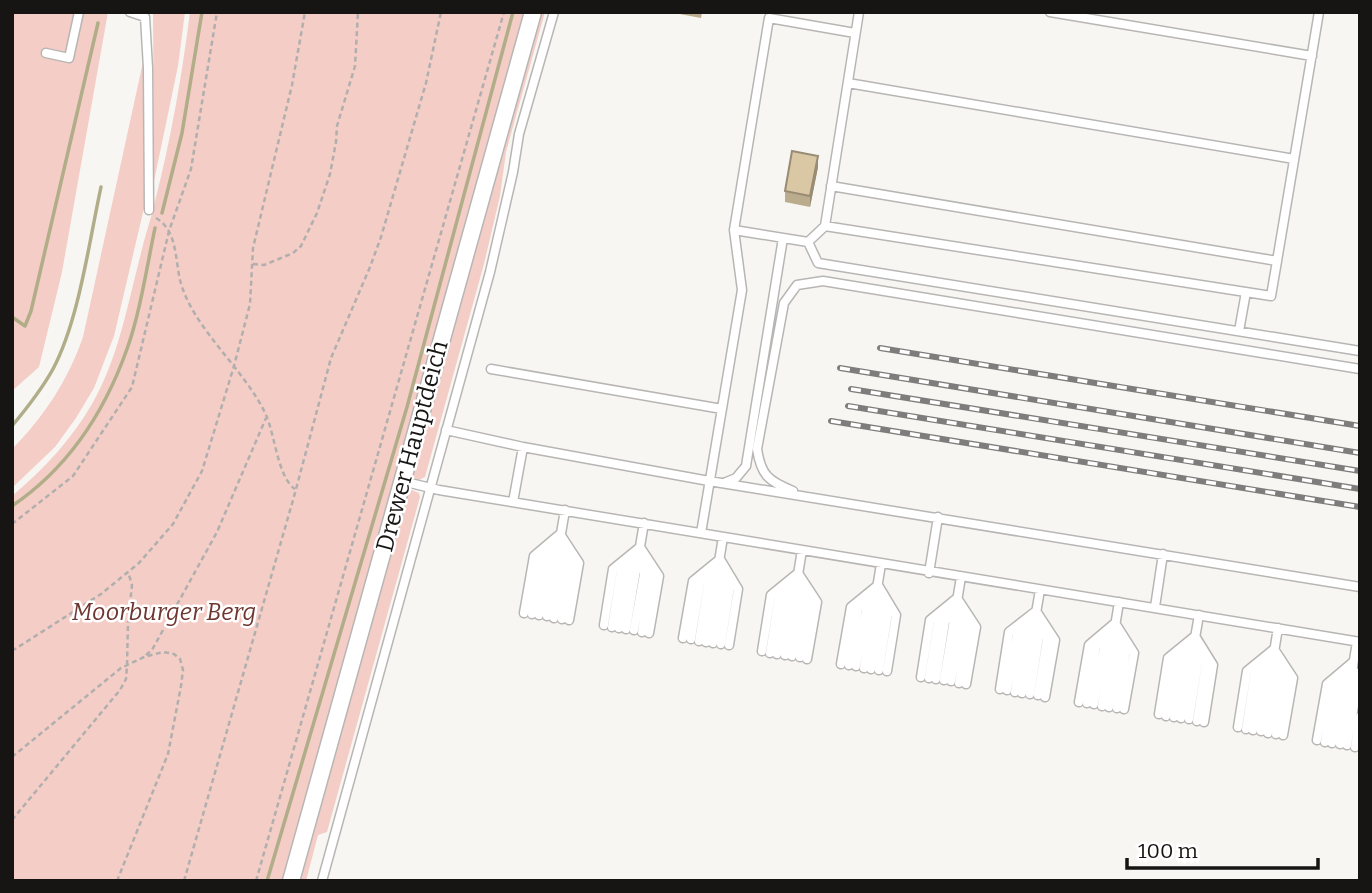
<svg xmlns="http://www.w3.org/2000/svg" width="1372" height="893" viewBox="0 0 1372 893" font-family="Bitter,serif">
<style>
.green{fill:#f4cdc7}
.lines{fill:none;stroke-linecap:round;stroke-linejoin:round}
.stream{stroke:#b1ad88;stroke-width:3.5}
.service-casing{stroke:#b8b6b4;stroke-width:11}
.minor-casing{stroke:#b8b6b4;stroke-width:19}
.path{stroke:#b1afad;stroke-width:2.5;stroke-dasharray:5 3.5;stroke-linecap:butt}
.service{stroke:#fff;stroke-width:8}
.minor{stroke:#fff;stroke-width:16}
.rail-casing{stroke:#7e7d7b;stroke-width:6}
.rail{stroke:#fff;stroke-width:3.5;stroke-dasharray:10;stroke-linecap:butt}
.wall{fill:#bbac8e}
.shaded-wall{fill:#998c74}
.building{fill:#dac8a5;stroke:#998c74;stroke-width:2}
.labels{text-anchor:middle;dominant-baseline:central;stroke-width:5;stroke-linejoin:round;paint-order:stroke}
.street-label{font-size:24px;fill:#161514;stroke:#fff}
.park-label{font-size:24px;font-style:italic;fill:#6e3630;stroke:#fff}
</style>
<rect width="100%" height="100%" fill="#f8f6f3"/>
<path class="green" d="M12,12H108L62,272L39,367L12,391Z
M153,12H185L178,66L154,181Z
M190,12H524L282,881H12V496C44,469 71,440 92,404C118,359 127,307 140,257C144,238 151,220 155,201C171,139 182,75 190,12Z
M537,12H545L506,152L500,196L484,264L425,477L419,480L411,477Z
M143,62L144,208L114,336L94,388L76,418L55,447L12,488V449C44,417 68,380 83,337Z
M407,488L419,493L420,497L327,832L318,835L306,881H296Z"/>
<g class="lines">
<path class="stream" d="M162,213L182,133L202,12
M12,317L25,326L31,311L98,23
M12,426C27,408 42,389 53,369C79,320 89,242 101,187
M12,506C68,468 105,411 127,349C140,313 147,266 155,228
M267,881L407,407L513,12"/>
<defs>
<path id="service" d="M130,12L145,17L148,68L149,210
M859,12L825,226L1271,296L1277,261
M1050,12L1312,56
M46,53L69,58L79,12
M848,83L1294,159
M831,186L1277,261L1319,12
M734,230L808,242L825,226
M808,242L818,263L1360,351
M1239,331L1246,292
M491,369L722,409
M446,430L523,447L709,481L1360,587
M402,481L439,490L1360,642
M724,483L736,478L746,466L783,238
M793,491C768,481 761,475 757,449L784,303L797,285L823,281L1360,369
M513,502L523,447
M701,533L742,290L734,230L769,18L855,33
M560,534L579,563L569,620
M640,547L659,576L649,633
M720,559L738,589L729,645
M798,573L817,602L807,659
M929,573L938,517
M878,585L896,615L887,671
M957,598L976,627L966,684
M1155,607L1163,554
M1036,611L1055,640L1045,697
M524,613L534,556L560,534
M532,614L541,557L547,550
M539,615L549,558L555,546
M547,616L565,510
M554,618L564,561L562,547
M562,619L571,562L568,553
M1115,623L1134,653L1124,709
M604,625L613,569L640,547
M612,627L621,570L627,563
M619,628L628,571L634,559
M626,629L644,523
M634,630L644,574L642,560
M642,632L651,575L648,566
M1195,636L1213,665L1204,722
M683,638L693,581L720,559
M691,639L700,583L707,575
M699,641L708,584L714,572
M706,642L723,537
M713,643L723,586L721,573
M721,644L730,587L727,578
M1274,649L1293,678L1283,735
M762,651L771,595L798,573
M770,653L779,596L785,588
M777,654L787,597L792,585
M785,655L802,550
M792,656L802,600L800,586
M800,657L809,601L806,592
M841,664L851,607L878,585
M849,665L858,608L865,601
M856,666L866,610L872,597
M864,668L881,564
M871,669L881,612L879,599
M879,670L888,613L885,604
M921,677L930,620L957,598
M929,678L938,621L944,614
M936,679L945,622L951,610
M944,680L961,577
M951,681L961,625L959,611
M959,683L968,626L965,617
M1000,689L1009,632L1036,611
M1007,690L1017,634L1023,626
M1015,692L1024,635L1030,623
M1022,693L1040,590
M1030,694L1039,637L1038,624
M1038,695L1047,639L1044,630
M1079,702L1089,645L1115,623
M1087,703L1096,646L1102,639
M1094,704L1104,648L1110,635
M1102,706L1119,602
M1109,707L1119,650L1117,637
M1117,708L1126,651L1123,642
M1159,714L1168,658L1195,636
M1166,716L1176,659L1182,651
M1174,717L1183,660L1189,648
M1181,718L1199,615
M1189,719L1198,663L1197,649
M1197,721L1206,664L1203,655
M1238,727L1247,671L1274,649
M1246,729L1255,672L1261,665
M1253,730L1263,673L1268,661
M1261,731L1278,628
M1268,733L1278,676L1276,662
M1276,734L1285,677L1282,668
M1317,740L1327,684L1353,662
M1325,742L1334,685L1340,677
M1332,743L1342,686L1348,674
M1340,744L1357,642
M1347,745L1357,689L1355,672
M1355,747L1360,717
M322,881L490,272L513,172L519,134L554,12"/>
<path id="minor" d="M291,881L533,12"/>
</defs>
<use href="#service" class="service-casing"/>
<use href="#minor" class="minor-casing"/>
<path class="path" d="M156,218C177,230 175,258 180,280C192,328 245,369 266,415C275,435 278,478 295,489
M253,264L264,265L293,253L301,246L317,213L330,174L336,142L337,126L355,66L358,12
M12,524L73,476L132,387L169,231L191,169L217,12
M12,651L101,594L139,563L173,524L202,471L234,366L250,304L253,248L292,85L305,12
M146,655L152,650L217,532L266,418
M12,757L121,668L144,657L163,652L174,654L180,659L183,670L181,686L168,754L117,881
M12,820L120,690L126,679L127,665L128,623L132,585L128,572
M184,881L295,493L331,358L370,267L381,237L426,83L441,12
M256,881L504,12"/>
<use href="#service" class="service"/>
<use href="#minor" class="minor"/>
<defs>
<path id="rail" d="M880,348L1360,426
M840,368L1360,453
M851,389L1360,471
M848,406L1360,489
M831,421L1360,507"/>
</defs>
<use href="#rail" class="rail-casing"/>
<use href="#rail" class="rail"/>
</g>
<path class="wall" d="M669,12H702L701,18Z
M818,167L810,207L785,202V191Z"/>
<path class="shaded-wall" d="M818,156V167L810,207V196Z"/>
<path class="building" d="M792,151L818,156L810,196L785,191Z"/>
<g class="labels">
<g class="street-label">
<text transform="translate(412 446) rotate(-75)">Drewer Hauptdeich</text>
</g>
<g class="park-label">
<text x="164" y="612">Moorburger Berg</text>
</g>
</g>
<rect width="1372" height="893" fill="none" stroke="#161514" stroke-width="28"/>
<path d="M1127 858v10h191v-10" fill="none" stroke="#161514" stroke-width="3.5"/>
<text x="1138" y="858" font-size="21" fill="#161514" stroke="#ffffff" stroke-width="5" paint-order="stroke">100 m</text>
</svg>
